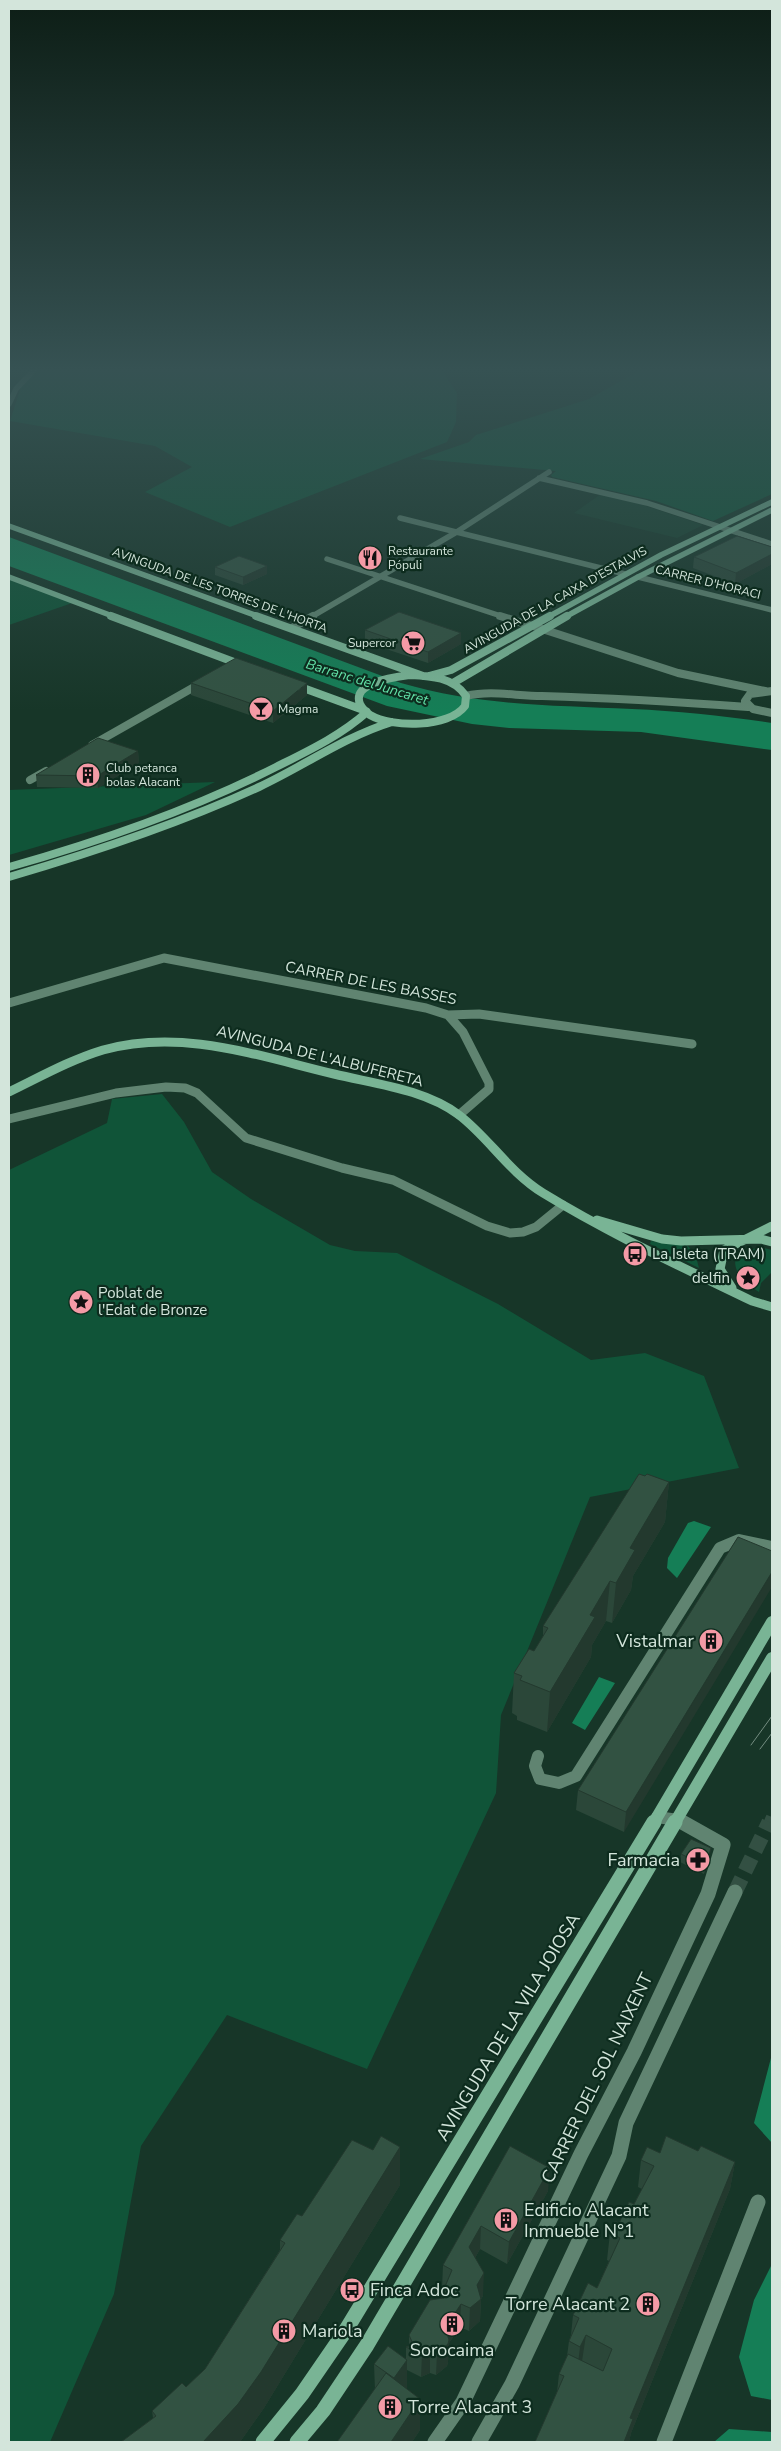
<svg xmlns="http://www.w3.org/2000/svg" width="781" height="2451" viewBox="0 0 781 2451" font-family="'Nunito Sans',sans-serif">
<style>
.built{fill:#19412f}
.green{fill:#105438}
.water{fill:#157e56}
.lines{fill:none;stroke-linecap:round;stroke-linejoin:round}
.minor-tunnel-far1{stroke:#335043;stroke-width:12;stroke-dasharray:12 5.5;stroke-linecap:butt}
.minor-tunnel{stroke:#335043;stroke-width:15;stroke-dasharray:15 8;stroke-linecap:butt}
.pedestrian{stroke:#608471;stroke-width:15}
.minor-far4{stroke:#608471;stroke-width:5.5}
.minor-far3{stroke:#608471;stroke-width:8}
.minor-far2{stroke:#608471;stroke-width:9}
.minor-far1{stroke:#608471;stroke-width:12}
.minor{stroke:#608471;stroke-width:15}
.tertiary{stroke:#608471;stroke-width:8}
.secondary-far4{stroke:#79b495;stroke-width:5.5}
.secondary-far3{stroke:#79b495;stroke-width:8}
.secondary-far2{stroke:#79b495;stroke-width:9}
.secondary-far1{stroke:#79b495;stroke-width:12}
.secondary{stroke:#79b495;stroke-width:15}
.tram{stroke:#748d81;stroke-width:1}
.wall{fill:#2b4739}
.shaded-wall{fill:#23392e}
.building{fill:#325242;stroke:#23392e}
.labels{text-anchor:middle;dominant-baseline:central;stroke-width:4.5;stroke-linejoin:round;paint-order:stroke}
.far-poi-label{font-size:12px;fill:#d3e5db;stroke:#0d2c1e;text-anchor:start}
.far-street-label{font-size:12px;fill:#d3e5db;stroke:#0d2c1e}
.far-water-label{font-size:14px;font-style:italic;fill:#62e0a7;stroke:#0d2c1e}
.street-label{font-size:15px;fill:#d3e5db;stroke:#0d2c1e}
.poi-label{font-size:15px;fill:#d3e5db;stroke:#0d2c1e;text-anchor:start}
.near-poi-label{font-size:18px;fill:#d3e5db;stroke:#0d2c1e;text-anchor:start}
.near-street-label{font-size:18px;fill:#d3e5db;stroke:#0d2c1e}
</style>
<rect width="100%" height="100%" fill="#173628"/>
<path class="built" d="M601,494L631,501L703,525L677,538L574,513Z"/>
<path class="green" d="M42,368H440L457,393L456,422L447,442L230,527L145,492L192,467L155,446L10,421L22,384Z
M644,368H772V494L713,521L656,501L552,477L551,475L556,471L420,459L469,442L476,435L589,399Z
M9,577L75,602L9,625Z
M215,782L146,815L9,855V790Z
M162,1094L184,1122L212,1172L251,1199L330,1245L355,1251L397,1253L498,1304L591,1360L645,1353L704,1376L739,1468L590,1497L501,1715L496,1793L367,2069L227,2015L141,2146L114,2294L50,2442H9V1170L107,1123L112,1099Z
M651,1241L688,1246L696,1257L699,1268L650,1244Z
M764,1248L772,1250V1272L761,1283L759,1292C732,1276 721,1249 764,1248Z"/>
<path class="water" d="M9,537L401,683C480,706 551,705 632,709C679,711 726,716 772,723V750L641,732L509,728L472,724L387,706L9,566Z
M694,1521L711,1527L677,1578L667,1568L668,1558L688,1523Z
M599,1677L615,1683L585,1730L572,1723Z
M772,2054V2143L754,2123Z
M772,2264V2400L751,2396L739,2357L754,2300Z
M729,2429L772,2432V2442H714Z"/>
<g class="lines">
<path class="minor-tunnel-far1" d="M769,1824L772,1817"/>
<path class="minor-tunnel" d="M735,1892L769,1822"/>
<path class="pedestrian" d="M664,2442L758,2202"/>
<path class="minor-far4" d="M9,404L16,389L36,368
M539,478L647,503L772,544
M400,518L625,574
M327,559L504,617
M638,577L772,610
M311,617L455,533L549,472"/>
<path class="minor-far3" d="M500,616L532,626
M292,628L313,616
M92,745L203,682
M30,780L46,771"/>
<path class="minor-far2" d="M9,1003L164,958L426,1008L448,1015L479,1014L692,1044
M448,1015L463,1032L489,1083V1089L459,1115
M9,1119L116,1093L166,1087L185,1088L197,1093L246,1138L342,1168L393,1180L487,1226L510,1233L523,1232L536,1227L563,1205"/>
<path class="minor-far1" d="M538,1756L535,1766L540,1779L559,1783L576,1776L720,1548L739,1540L772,1547
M657,1817L678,1820L684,1824"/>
<path class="minor" d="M435,2442L463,2402L581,2154L634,2052L708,1894L723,1845L682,1822
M479,2442L512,2384L619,2156L626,2123L735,1892"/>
<path class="tertiary" d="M536,627L678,673L765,691
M772,691L750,694L745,701L753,709L772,713
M466,696C491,690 516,696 542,696C611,698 679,702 748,707"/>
<path class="secondary-far4" d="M9,526L260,617
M9,577L115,617
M548,617L661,555L772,502
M565,617L638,577L772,510"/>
<path class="secondary-far3" d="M111,616L242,665
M256,616L423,676
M410,675C431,676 453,677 466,696L465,706C449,728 392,728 370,715C366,712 362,708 360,704C351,682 396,677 410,675Z
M429,676L451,670L550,616
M453,683L567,616
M295,685L366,711
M9,867C101,841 191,810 276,767C308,751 340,736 367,712
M9,877C94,852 179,824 259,787C304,766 344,737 392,722"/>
<path class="secondary-far2" d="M9,1092C40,1077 70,1060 103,1050C182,1028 258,1056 334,1074C375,1084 424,1089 459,1115C489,1138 509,1172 543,1193C610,1234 682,1267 752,1301L772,1307
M597,1220L662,1239L681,1241L761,1239L772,1242
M732,1288L720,1269L724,1250L772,1226"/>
<path class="secondary-far1" d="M653,1824L772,1622
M674,1824L772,1658"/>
<path class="secondary" d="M263,2442L302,2394L346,2330L654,1822
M297,2442L323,2411L367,2345L675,1822"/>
<path class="tram" d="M751,1745L772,1716
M760,1749L772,1733"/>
</g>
<path class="wall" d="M772,547V564L735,584L693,568L694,557Z
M267,566V574L243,585L215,575V567Z
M365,630L461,644L428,663L365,642Z
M191,683L307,695L273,723L191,695Z
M138,751L139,763L98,788L37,787L36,775Z
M645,1476L669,1482L665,1522L633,1576L631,1590L612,1623L606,1621L592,1645L591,1657L547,1732L517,1720V1716L512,1713L514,1673L534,1651L543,1638V1626Z
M738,1537L624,1832L576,1810L578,1790Z
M681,1854L710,1855L704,1874L680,1862Z
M510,2146L548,2191L507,2264L480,2249L475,2258L483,2296L481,2299L480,2321L469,2331L460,2327L449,2343L448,2362L447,2366L436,2375L430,2373L421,2377L407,2370V2389L420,2399V2430L412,2442H337L375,2390L374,2364L406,2359V2347L409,2346V2335L443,2298L444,2288H442L443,2265Z
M400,2147V2185L264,2408L240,2442H121L153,2418L152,2411L186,2387L205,2369L280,2250V2240L302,2216Z
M698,2151L735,2162L730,2189L631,2433L629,2442H535L557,2392L559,2374L567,2356L569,2341L571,2335L573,2315L597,2288L609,2261L607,2260L610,2233L619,2223L634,2204L642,2189L638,2187L641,2160L660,2153Z"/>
<path class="shaded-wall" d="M772,554V564L735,584L736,573Z
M267,566V574L243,585V577Z
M461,633V644L428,663V652Z
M307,683V695L273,723V711Z
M138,751L139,763L98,788L97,776Z
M669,1482L665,1522L633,1576L631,1590L612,1623L616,1583L630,1548Z
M772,1572V1587L624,1832L626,1812Z
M610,1581L606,1621L592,1645L591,1657L547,1732L550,1692L590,1615Z
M711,1848L710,1855L704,1874L706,1866Z
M400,2147V2185L264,2408L240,2442H203Z
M735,2162L730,2189L631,2433L629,2442H624L630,2418Z
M550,2168L548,2191L507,2264L509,2242Z
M481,2226L480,2249L468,2270L469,2247Z
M484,2273L483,2296L481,2299L480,2321L469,2331L470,2308L477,2285Z
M461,2304L460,2327L449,2343L448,2362L447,2366L436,2375L437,2353L445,2328Z
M586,2335L582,2361L577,2372L580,2347Z
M430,2351V2373L421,2377L422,2355Z
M407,2360V2391L394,2410V2378Z
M420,2399V2430L412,2442H391Z"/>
<path class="building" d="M737,536L772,547V554L736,573L694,557Z
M239,556L267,566L243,577L215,567Z
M399,612L461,633L428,652L365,630Z
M236,658L307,683L273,711L191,683Z
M98,738L138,751L97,776L36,775Z
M639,1474L645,1476L647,1474L669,1482L630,1548L635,1550L616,1583L610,1581L590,1615L595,1617L550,1692L520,1680L522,1676L514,1673L529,1649L534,1651L548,1628L543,1626Z
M738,1537L772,1551V1572L626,1812L578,1790Z
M691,1839L711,1848L706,1866L681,1854Z
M381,2136L400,2147L261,2372L238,2404L203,2442H121L156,2416L152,2411L182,2383L186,2387L205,2369L285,2243L280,2240L297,2214L302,2216L352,2140L373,2150Z
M666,2136L698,2151L701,2146L735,2162L630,2418L633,2419L624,2442H535L564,2376L559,2374L568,2354L603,2371L612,2349L586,2335L580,2347L569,2341L579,2318L573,2315L588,2283L597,2288L620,2238L610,2233L615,2221L619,2223L629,2202L634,2204L654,2166L641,2160L647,2147L660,2153Z
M510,2146L550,2168L509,2242L481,2226L469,2247L484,2273L477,2285L481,2299L470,2308L461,2304L445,2328L449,2340L448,2344L437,2353L430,2351L422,2355L406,2347L413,2344L409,2335L430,2300L444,2298V2289L452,2270L443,2265Z
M388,2346L407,2360L394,2378L374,2364Z
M386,2373L420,2399L391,2442H337Z"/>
<linearGradient id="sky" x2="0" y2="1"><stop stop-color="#0d1e16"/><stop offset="0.52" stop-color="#365253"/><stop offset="1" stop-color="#365253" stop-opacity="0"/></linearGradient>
<rect width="781" height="711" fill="url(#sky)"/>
<defs>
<symbol id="restaurant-disc" viewBox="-11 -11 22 22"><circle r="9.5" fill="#f49aa6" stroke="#0d2c1e"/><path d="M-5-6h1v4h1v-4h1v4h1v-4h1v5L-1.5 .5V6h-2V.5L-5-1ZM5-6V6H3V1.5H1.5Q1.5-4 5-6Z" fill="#111"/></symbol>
<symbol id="supermarket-disc" viewBox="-11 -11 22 22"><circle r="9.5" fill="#f49aa6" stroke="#0d2c1e"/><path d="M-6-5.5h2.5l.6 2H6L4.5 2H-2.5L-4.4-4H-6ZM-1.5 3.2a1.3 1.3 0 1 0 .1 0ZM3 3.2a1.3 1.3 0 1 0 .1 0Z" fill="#111"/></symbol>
<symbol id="bar-disc" viewBox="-11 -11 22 22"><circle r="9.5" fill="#f49aa6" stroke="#0d2c1e"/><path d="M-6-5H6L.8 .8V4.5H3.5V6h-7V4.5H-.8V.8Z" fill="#111"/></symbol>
<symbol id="building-disc" viewBox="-11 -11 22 22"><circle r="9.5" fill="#f49aa6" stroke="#0d2c1e"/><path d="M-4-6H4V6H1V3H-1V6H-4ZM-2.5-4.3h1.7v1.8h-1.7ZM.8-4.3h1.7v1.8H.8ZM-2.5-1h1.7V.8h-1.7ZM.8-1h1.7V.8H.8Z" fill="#111"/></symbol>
<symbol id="bus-disc" viewBox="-11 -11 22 22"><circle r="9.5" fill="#f49aa6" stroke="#0d2c1e"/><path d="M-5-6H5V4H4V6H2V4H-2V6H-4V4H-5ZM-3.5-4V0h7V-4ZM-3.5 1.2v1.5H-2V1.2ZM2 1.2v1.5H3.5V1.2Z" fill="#111"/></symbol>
<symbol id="sight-disc" viewBox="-11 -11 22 22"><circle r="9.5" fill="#f49aa6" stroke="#0d2c1e"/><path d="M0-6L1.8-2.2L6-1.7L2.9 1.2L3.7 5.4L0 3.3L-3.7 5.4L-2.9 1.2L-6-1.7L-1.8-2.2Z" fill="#111"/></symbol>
<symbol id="pharmacy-disc" viewBox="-11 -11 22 22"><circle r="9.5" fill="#f49aa6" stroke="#0d2c1e"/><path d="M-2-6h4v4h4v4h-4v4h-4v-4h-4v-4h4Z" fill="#111"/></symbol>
</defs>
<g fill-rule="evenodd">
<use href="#restaurant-disc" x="356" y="544" width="28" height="28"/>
<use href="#supermarket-disc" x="399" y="629" width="28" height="28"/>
<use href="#bar-disc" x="247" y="695" width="28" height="28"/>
<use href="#building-disc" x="74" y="761" width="28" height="28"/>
<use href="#bus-disc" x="621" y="1240" width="28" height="28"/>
<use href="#sight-disc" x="734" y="1264" width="28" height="28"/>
<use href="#sight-disc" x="67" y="1288" width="28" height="28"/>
<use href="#building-disc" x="697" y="1627" width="28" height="28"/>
<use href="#pharmacy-disc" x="684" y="1846" width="28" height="28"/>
<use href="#building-disc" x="492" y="2206" width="28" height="28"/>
<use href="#bus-disc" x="338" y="2276" width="28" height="28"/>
<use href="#building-disc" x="634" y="2290" width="28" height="28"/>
<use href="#building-disc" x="438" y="2310" width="28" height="28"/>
<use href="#building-disc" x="270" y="2317" width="28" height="28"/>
<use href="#building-disc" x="376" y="2393" width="28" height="28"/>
</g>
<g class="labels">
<g class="far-poi-label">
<text x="388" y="551">Restaurante<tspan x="388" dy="14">Pópuli</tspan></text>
<text x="396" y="643" text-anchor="end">Supercor</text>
<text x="278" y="709">Magma</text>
<text x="106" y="768">Club petanca<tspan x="106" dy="14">bolas Alacant</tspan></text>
</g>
<g class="far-street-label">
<text transform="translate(708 582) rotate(14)">CARRER D'HORACI</text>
<text transform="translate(220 590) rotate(20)">AVINGUDA DE LES TORRES DE L'HORTA</text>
<text transform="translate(555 600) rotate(-29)">AVINGUDA DE LA CAIXA D'ESTALVIS</text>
</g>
<g class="far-water-label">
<text transform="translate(367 682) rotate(17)">Barranc del Juncaret</text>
</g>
<g class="street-label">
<text transform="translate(371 983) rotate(11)">CARRER DE LES BASSES</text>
<text transform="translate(320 1056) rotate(14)">AVINGUDA DE L'ALBUFERETA</text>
</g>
<g class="poi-label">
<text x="652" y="1254">La Isleta (TRAM)</text>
<text x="730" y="1278" text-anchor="end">delfin</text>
<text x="98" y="1293">Poblat de<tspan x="98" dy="17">l'Edat de Bronze</tspan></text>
</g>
<g class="near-poi-label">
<text x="694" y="1641" text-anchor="end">Vistalmar</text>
<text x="680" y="1860" text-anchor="end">Farmacia</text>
<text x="524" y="2210">Edificio Alacant<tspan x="524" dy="21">Inmueble N°1</tspan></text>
<text x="370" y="2290">Finca Adoc</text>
<text x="630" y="2304" text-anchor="end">Torre Alacant 2</text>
<text x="302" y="2331">Mariola</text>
<text x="452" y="2350" text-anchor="middle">Sorocaima</text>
<text x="408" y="2407">Torre Alacant 3</text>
</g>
<g class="near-street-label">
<text transform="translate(508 2027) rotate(-59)">AVINGUDA DE LA VILA JOIOSA</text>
<text transform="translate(597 2078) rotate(-64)">CARRER DEL SOL NAIXENT</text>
</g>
</g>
<rect width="781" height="2451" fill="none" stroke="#d3e5db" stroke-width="20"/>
</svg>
